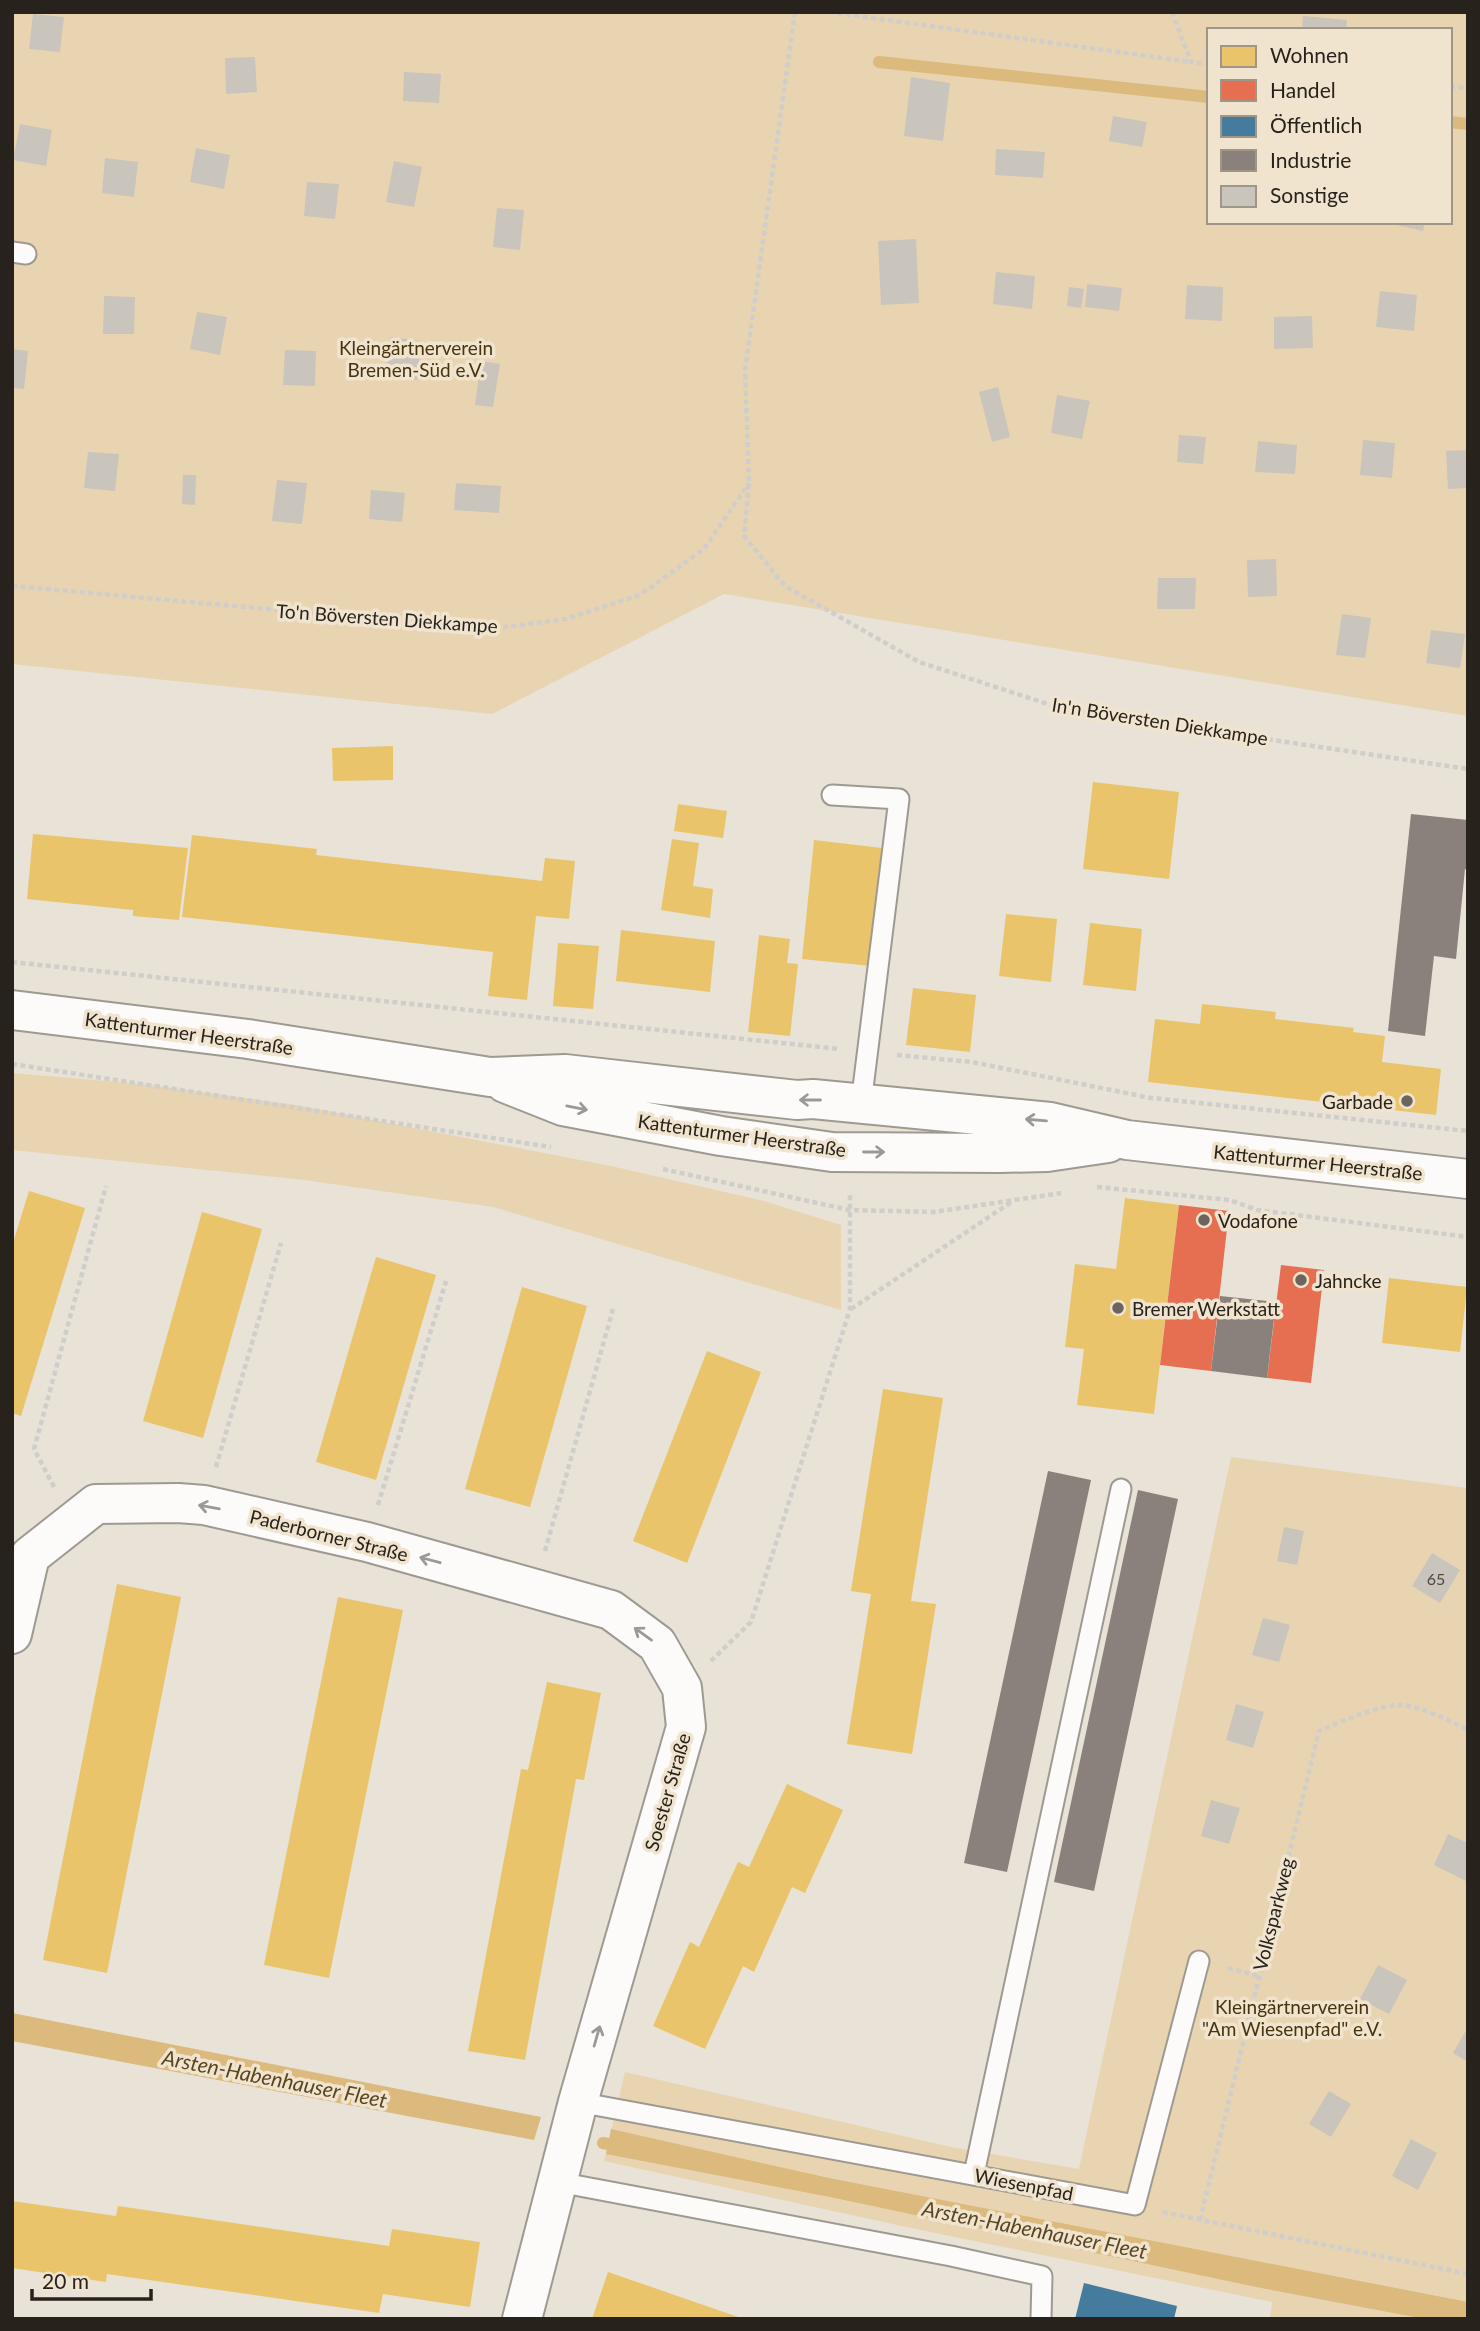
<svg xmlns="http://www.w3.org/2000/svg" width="1480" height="2331" viewBox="0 0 1480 2331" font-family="Lato,sans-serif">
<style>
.green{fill:#e9d4b2;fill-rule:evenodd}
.water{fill:#dcb97c}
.homes{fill:#e9c46a}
.shops{fill:#e76f51}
.public{fill:#457b9d}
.industry{fill:#8a817c}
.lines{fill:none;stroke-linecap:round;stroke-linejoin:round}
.stream{stroke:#dcb97c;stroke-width:12}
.building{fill:#c9c4bc}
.lane-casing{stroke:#9e9991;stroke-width:23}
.street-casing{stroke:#9e9991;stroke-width:42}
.primary-casing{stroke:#9e9991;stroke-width:42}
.path{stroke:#cfceca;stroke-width:4.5;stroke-dasharray:5 3.5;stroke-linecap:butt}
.lane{stroke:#fcfbf9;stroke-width:19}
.street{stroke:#fcfbf9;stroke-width:38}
.primary{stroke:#fcfbf9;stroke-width:38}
.oneway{stroke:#9c9995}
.poi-dot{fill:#6b655d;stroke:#f0e4cf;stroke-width:2.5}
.labels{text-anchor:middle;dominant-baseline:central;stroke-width:7;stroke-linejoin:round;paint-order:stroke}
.number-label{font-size:16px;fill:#504a43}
.park-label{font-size:19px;fill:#47340f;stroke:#f0e4cf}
.street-label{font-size:19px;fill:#27221b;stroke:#f0e4cf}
.poi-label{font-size:19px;fill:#27221b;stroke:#f0e4cf;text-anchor:start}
.water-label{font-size:21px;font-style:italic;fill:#594521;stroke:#f0e4cf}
</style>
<rect width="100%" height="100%" fill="#e8e2d7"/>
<path class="green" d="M12,12H1468V716L724,594L492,714L12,664ZM1209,30H1450V222H1209Z
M12,1073L142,1084L296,1105L611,1166L764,1201L841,1225V1310L493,1207L304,1180L12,1150Z
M1231,1457L1468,1488V2319H1270L1272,2302L911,2228L604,2161L625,2072L951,2147L1079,2169Z"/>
<path class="water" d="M12,2013L541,2117L534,2140L12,2041Z
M611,2129L829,2178L1468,2302V2319H1425L1256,2287L830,2197L606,2154Z"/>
<path class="homes" d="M393,746V780L333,781L332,748Z
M1093,782L1179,792L1169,879L1083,869Z
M678,804L727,811L723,838L674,831Z
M33,834L188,848L179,920L133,916V910L27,899Z
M192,835L317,849L316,855L542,881L545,858L575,861L569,919L536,916L527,1000L488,996L493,952L182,917Z
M672,839L699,843L693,886L713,889L710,918L661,910Z
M814,840L882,848L871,966L802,959Z
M1006,914L1057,919L1051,982L999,976Z
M1090,923L1142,929L1136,991L1083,985Z
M621,930L715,941L710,992L616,981Z
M759,935L790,939L787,963L798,964L790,1036L748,1032Z
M558,943L599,946L593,1009L553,1006Z
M913,988L976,995L970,1052L906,1045Z
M1202,1004L1276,1012L1275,1019L1354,1028L1353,1032L1385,1036L1382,1062L1441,1069L1436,1115L1148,1082L1155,1019L1200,1024Z
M29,1191L85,1208L21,1416L12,1413V1246Z
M1125,1198L1179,1205L1154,1414L1077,1405L1084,1349L1065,1347L1075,1264L1116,1269Z
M202,1212L262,1229L203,1438L143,1421Z
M376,1257L436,1275L376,1480L316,1462Z
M1389,1278L1467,1287L1460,1352L1382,1343Z
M522,1287L587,1306L530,1507L465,1489Z
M707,1351L761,1372L687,1563L633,1541Z
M883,1389L943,1398L911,1601L936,1604L912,1754L847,1744L871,1594L851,1591Z
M117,1584L181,1597L107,1973L43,1960Z
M338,1597L403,1610L329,1978L264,1965Z
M547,1682L601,1693L584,1780L576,1779L525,2060L468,2051L521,1769L528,1770Z
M787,1784L843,1810L805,1893L792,1887L754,1972L743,1966L705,2049L653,2026L690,1942L699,1947L738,1862L749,1867Z
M12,2201L116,2216L118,2206L389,2246L392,2229L480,2242L470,2307L383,2294L379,2313L107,2274L106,2282L12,2268Z
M608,2272L741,2318V2319H592Z"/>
<path class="shops" d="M1179,1205L1229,1211L1211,1371L1160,1365Z
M1281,1265L1324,1270L1311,1383L1267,1378Z"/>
<path class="public" d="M1084,2283L1177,2306L1174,2319H1075Z"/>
<path class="industry" d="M1411,814L1468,820V870L1465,869L1456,959L1434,956L1425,1036L1388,1031Z
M1220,1296L1276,1302L1267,1378L1211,1371Z
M1048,1471L1091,1480L1007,1872L964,1863Z
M1138,1490L1178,1499L1094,1891L1054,1882Z"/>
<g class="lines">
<path class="stream" d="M879,62L1209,97
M1450,122L1468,124
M603,2143L623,2147"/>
</g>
<path class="building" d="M33,14L64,17L60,52L29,49Z
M1303,16L1347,20L1346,30H1302Z
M255,57L257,92L226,94L225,58Z
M404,72L441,74L439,103L403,101Z
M911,77L950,83L943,141L904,136Z
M1113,116L1147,122L1142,147L1109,141Z
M20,124L52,130L46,166L13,160Z
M196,148L230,155L224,189L190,182Z
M996,149L1045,152L1043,178L995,175Z
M105,158L138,162L134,197L102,193Z
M394,161L422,167L414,207L386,202Z
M307,182L339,184L335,219L304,216Z
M497,208L524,210L520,250L493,247Z
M1383,222H1425L1423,231Z
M916,239L919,303L881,305L878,241Z
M996,272L1035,276L1032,309L993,304Z
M1087,284L1122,288L1119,311L1085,307Z
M1187,285L1223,287L1222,321L1185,319Z
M1069,287L1084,289L1081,308L1067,306Z
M1380,291L1417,295L1414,331L1376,327Z
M104,296L135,297L134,334H103Z
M197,312L227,317L220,355L190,349Z
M1312,316L1313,348L1274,349V317Z
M390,337L421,341L417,380L385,376Z
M12,349L28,351L24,389L12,388Z
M285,350L316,351L315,386L283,385Z
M481,361L500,364L493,407L475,405Z
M998,387L1010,437L992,442L979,392Z
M1057,395L1090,401L1082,439L1051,433Z
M1179,435L1206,437L1203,464L1177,462Z
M1363,440L1395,443L1392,478L1360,475Z
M1258,441L1297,445L1295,474L1255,472Z
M1468,450V488L1448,489L1446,451Z
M88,452L119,454L115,491L84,488Z
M183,475H196L195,505L182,504Z
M277,480L307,483L302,524L272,521Z
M456,483L501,486L499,513L454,510Z
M371,490L405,493L402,522L369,519Z
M1276,559L1277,596L1248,597L1247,560Z
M1158,578H1196L1195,609H1157Z
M1342,614L1371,618L1365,658L1336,655Z
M1431,630L1465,634L1460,668L1426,663Z
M1284,1527L1304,1531L1297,1565L1277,1561Z
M1432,1553L1460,1570L1440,1603L1412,1586Z
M1263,1618L1290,1625L1279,1662L1252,1655Z
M1236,1704L1264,1712L1253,1748L1226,1740Z
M1211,1800L1240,1808L1229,1844L1201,1836Z
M1448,1834L1468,1843V1882L1434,1865Z
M1378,1965L1407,1980L1389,2014L1360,1999Z
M1468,2027V2062L1453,2053Z
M1329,2091L1351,2104L1331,2137L1309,2124Z
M1411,2139L1437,2153L1418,2190L1392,2176Z"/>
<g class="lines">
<defs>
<path id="lane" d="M12,252L26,254
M832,795L899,799L861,1104
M578,2102L1135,2205L1199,1961
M974,2174L1121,1489
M558,2182L951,2256L1042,2276L1041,2319"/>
<path id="street" d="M12,1634L30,1556L96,1504L178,1503L204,1505L367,1542L611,1610L657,1644L682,1688L686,1727L578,2102L522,2319"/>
<path id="primary" d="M12,1010L248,1039L490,1077L565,1074L797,1100L813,1099L1050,1122L1127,1140L1468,1179
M505,1083L563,1106L721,1136L832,1152L1000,1153L1047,1152L1108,1143"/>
</defs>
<use href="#lane" class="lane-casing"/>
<use href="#street" class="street-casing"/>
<use href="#primary" class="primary-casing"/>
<path class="path" d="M795,12L745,370L749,482L744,536L785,586L919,662L1063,709L1468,769
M829,12L1191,62
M1172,12L1191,62L1209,64
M1450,87L1468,88
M12,586L491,629L566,619L640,595L704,549L749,483
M12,962L839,1049
M897,1055L972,1062L1151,1098L1468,1131
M12,1064L551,1147
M663,1169L849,1210L934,1212L1061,1193
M1097,1187L1230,1200L1257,1210L1468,1237
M851,1309L1013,1201
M216,1467L281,1243
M54,1487L34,1449L106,1186
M378,1505L446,1281
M545,1551L613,1309
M711,1661L751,1622L850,1309V1192
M1228,1968L1258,1976
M1163,2212L1468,2274
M1200,2220L1319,1731C1338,1723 1381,1704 1402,1705C1420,1706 1451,1721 1468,1730"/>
<use href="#lane" class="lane"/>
<use href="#street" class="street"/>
<use href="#primary" class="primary"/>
</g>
<defs><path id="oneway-shaft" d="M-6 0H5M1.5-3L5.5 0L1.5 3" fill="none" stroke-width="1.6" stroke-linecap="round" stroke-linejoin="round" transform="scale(1.75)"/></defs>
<g class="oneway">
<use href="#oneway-shaft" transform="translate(810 1100) rotate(-180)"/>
<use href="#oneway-shaft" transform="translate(577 1108) rotate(11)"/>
<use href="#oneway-shaft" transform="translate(1036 1120) rotate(-175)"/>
<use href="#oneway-shaft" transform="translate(874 1152)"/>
<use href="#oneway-shaft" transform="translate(209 1507) rotate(-170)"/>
<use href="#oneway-shaft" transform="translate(430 1560) rotate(-165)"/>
<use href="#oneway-shaft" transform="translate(643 1634) rotate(-144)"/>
<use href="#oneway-shaft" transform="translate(597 2036) rotate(-74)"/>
</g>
<g class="poi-dot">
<circle cx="1407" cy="1101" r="7"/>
<circle cx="1204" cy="1220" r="7"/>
<circle cx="1301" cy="1280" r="7"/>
<circle cx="1118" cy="1308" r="7"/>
</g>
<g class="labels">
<g class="number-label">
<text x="1436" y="1578">65</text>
</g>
<g class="park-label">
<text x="416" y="347">Kleingärtnerverein<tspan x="416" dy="22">Bremen-Süd e.V.</tspan></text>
<text x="1292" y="2006">Kleingärtnerverein<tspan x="1292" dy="22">"Am Wiesenpfad" e.V.</tspan></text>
</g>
<g class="street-label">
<text transform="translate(387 618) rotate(4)">To'n Böversten Diekkampe</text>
<text transform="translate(1160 721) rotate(9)">In'n Böversten Diekkampe</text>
<text transform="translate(189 1033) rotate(8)">Kattenturmer Heerstraße</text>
<text transform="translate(742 1135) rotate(8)">Kattenturmer Heerstraße</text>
<text transform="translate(1318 1162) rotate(6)">Kattenturmer Heerstraße</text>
<text transform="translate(329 1535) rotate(14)">Paderborner Straße</text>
<text transform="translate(667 1792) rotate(-74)">Soester Straße</text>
<text transform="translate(1273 1914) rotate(-76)">Volksparkweg</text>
<text transform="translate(1024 2184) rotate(11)">Wiesenpfad</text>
</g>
<g class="poi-label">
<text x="1393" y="1101" text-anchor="end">Garbade</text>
<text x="1218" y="1220">Vodafone</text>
<text x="1315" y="1280">Jahncke</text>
<text x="1132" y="1308">Bremer Werkstatt</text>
</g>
<g class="water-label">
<text transform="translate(275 2078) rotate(11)">Arsten-Habenhauser Fleet</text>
<text transform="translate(1035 2229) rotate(11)">Arsten-Habenhauser Fleet</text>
</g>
</g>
<rect width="1480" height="2331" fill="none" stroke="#27221b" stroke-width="28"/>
<rect x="1207" y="28" width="245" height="196" fill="#f0e4cf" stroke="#a09687" stroke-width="2"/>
<rect x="1221" y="46" width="35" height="21" fill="#e9c46a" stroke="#a09687" stroke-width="2"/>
<text x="1270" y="63" font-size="21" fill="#27221b">Wohnen</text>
<rect x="1221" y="80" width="35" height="21" fill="#e76f51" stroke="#a09687" stroke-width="2"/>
<text x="1270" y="98" font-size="21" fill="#27221b">Handel</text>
<rect x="1221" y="116" width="35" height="21" fill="#457b9d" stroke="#a09687" stroke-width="2"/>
<text x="1270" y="133" font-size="21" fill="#27221b">Öffentlich</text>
<rect x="1221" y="150" width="35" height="21" fill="#8a817c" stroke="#a09687" stroke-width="2"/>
<text x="1270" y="168" font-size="21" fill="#27221b">Industrie</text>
<rect x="1221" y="186" width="35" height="21" fill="#c9c4bc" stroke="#a09687" stroke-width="2"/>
<text x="1270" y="203" font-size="21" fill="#27221b">Sonstige</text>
<path d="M32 2289v10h119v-10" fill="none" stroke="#27221b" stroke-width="3.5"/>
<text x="42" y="2289" font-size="21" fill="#27221b" stroke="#f0e4cf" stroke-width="5" paint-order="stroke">20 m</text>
</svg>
